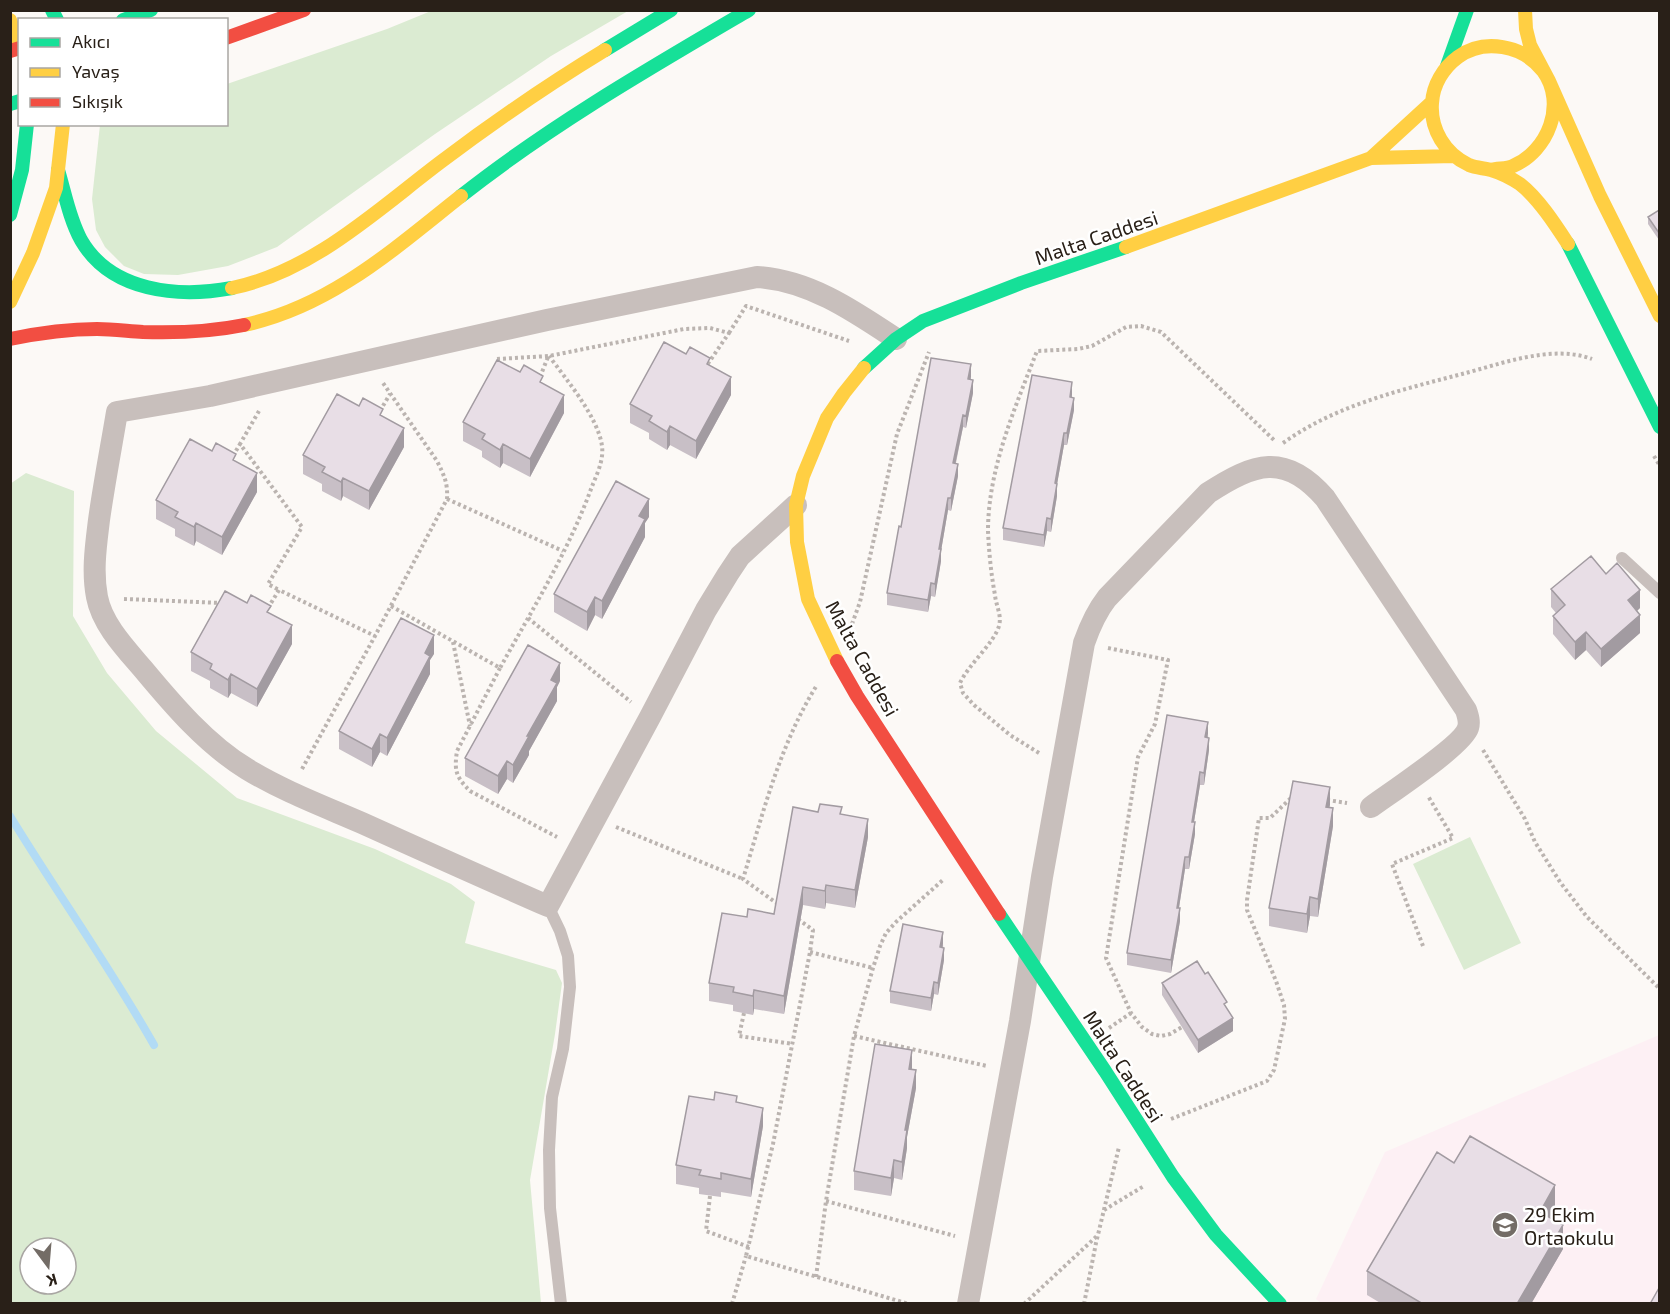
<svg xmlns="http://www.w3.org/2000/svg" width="1670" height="1314" viewBox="0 0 1670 1314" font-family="'Exo 2',sans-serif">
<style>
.education{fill:#fdf0f4}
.green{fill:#dbebd2;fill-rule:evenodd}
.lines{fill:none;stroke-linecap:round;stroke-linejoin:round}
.stream{stroke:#b2dbf5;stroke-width:8}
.path{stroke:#bbb4b0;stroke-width:4;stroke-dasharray:3 3;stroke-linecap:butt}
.lane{stroke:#c8bfbc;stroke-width:12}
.street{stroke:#c8bfbc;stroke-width:22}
.fast{stroke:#16e098;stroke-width:14}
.slow{stroke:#ffcf43;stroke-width:14}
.jam{stroke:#f24e42;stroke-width:14}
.wall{fill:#c8bfc6}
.shaded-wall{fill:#a29ba1}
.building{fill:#e8dee6;stroke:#a29ba1;stroke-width:1.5}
.labels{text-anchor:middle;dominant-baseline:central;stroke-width:5;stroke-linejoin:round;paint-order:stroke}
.street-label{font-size:20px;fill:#292018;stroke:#fff}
.poi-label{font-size:20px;fill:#292018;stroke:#fff;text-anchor:start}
</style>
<rect width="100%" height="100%" fill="#fcf9f6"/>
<path class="education" d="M1659,1035V1303L1322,1304L1316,1299L1385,1152Z"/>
<path class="green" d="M431,11H628L551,56L435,134L277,247L228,266L178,275L144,274L124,266L105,247L96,230L92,199L100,125L226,124L227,84L387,29Z
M26,473L74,491L73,616L107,673L156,731L237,798L375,849L451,884L475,902L465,943L556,970L562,983L555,1034L530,1180L541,1303H11L10,484ZM30,1248H66V1284H30Z
M1470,837L1521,943L1464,970L1413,864Z"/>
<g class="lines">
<path class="stream" d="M10,816C57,893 110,967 154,1045"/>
<path class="path" d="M729,333L746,306L849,341
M497,359L549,356L684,329L710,328L729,333L707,365
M540,377L548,357
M259,411L240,444L302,527L268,584L279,590
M380,411L390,394
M1283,443C1336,405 1401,390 1462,374C1501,364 1552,344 1592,359
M233,456L240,444
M1654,456L1660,466
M447,499L563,551
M124,599L221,603
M391,606L500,668C532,610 568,552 591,489C596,476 604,461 602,446C598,417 566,379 549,356
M268,608L279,590L375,636
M528,618L631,702
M852,624L860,602L897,434L929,352
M453,642L470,726
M1108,648L1168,660L1155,724L1138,757L1106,958L1131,1013L1142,1027L1152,1034L1161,1036L1170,1034L1182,1027
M500,668L457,751C454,771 456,777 470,791L557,837
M1483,750L1525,819L1535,842L1560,882L1587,917L1660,989
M1039,753L1010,735L974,705L963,693L960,683C969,664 994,643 999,626C1002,615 996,606 995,595C991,574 989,552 988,531C988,469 1015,408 1037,351L1078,349L1092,346L1126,327L1141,326L1161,332L1275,441
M302,769L375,636L447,499C448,483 444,475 437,461L383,383
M1327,800L1347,803
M616,827L743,879
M778,904L743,879C763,813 780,744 817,685
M798,919L813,930L810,952L773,1144L746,1256L909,1304
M1423,946L1392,864L1453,838L1428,796
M810,952L873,968
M744,1013L739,1036L793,1044
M1109,1028L1131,1013
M854,1036L987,1066
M1171,1119L1267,1081L1274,1070L1285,1019L1284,1005L1276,981L1247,910V900L1259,818H1270L1291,798
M710,1196L706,1231L749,1247
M826,1201L955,1236
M1104,1210L1144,1186
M816,1277L826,1201L854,1036L873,968L880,946L886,933L896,922L943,880
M732,1304L746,1256
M1024,1304L1097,1236
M1084,1304L1096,1243L1119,1147"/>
<path class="lane" d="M1622,558L1660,593
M548,906L560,931L568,956L570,987L563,1049L552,1097L549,1150L550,1208L561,1304"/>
<path class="street" d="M796,505L740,556L728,574L706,610L650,717L548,906C486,879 424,851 362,823C323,806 283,791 247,769C206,744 173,705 143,669C125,648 102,624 97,597C92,571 96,545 99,520C104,484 111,448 117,412L210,396L547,320L757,277C809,280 854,311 896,339
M968,1304L1020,1021L1042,877L1084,643C1090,626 1096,612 1107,598L1208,493C1254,463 1285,452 1325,498L1466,710C1468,716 1470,722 1468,728C1463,745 1390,793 1371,807"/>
<path class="fast" d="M52,10L57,20
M123,20L151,10
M605,50L671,10
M1447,66L1467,10
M10,104L20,101
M58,170C65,193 69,218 81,240C111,292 178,298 232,288
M461,196C551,125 650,68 749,10
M10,215L22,170L27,124
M1568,244L1660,427
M864,368L896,339L923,321L1021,283L1126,247
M999,914L1105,1071L1173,1177L1216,1235L1280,1304"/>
<path class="slow" d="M1525,10L1526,29L1530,45L1549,81L1600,196L1660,316
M10,20L20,48
M1371,158L1431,103
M1491,170C1498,168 1507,169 1513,166C1548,151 1567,104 1543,71C1523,45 1484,38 1458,57C1443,68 1433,85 1432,103C1430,129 1445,154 1469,165C1476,168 1484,168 1491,170C1501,173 1511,178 1520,184C1538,198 1555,224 1568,244
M1126,247L1371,158L1454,156
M232,288C314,271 378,209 442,161C495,121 549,84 605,50
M10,302L33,253L56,188L63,124
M244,325C330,307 394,249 461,196
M837,661L808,599L797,542L796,505L803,476L827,418L844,393L864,368"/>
<path class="jam" d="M226,38L304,10
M10,51L20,48
M10,339C39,333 68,329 97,329C112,329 127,331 143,332C176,333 210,332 244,325
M837,661L857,696L999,914"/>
</g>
<path class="wall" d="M1659,210V240L1648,224V217Z
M686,354L710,366L731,395L696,459L670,445L667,450L649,439V433L630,423V404Z
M520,372L543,384L564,413L530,477L503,463L500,468L482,457V451L463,441V422Z
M971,377V380L973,393L966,428L963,427L956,463L958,476L951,511L948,510L941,551V561L935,597L931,596L928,612L887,605V593L901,527Z
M1072,395V398L1074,410L1067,445H1064L1057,484V496L1051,532L1047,531L1044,547L1003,540V528Z
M359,406L383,417L404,447L369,510L343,496L341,501L322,491V484L303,474V455Z
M212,451L236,462L257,492L222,555L196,541L194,546L175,536V529L156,519V500Z
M649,517L645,523V537L602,619L595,615L587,631L554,612V594Z
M1606,574L1640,608L1637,611L1640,633L1601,667L1586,650L1575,660L1553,634V616L1556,613L1551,607V589Z
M247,603L271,614L292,644L257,707L231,693L228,698L210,688V681L191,671V652Z
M434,654L430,660V674L387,756L380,752L372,767L339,749V731Z
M560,681L557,687V701L529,751V755L513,783L507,779L498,794L465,776V758Z
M1208,734L1209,750L1204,785H1200L1194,822L1195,834L1189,869H1185L1179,908L1180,921L1171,973L1127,965V953Z
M1329,807L1333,826L1318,917L1310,916L1307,933L1269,926V908Z
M818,812L842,814L868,837L855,908L826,903L825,909L803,905L784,1014L754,1009L753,1015L733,1011V1005L709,1001V983L747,917L774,914Z
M943,944L944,960L938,995L934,994L931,1011L890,1003V991Z
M1162,983L1227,1009L1233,1031L1198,1053L1162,995Z
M912,1069L916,1088L907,1137V1148L902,1180L894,1178L891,1196L854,1190V1171Z
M714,1100L737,1103L763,1126L751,1197L721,1192V1197L699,1194V1188L676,1184V1165Z
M1454,1163L1555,1209L1550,1218L1563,1249L1531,1304H1382L1367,1295V1271Z"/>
<path class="shaded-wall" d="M971,364V377L968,392V379Z
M731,377V395L696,459V441Z
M973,380V393L966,428V416Z
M1072,382V395L1070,410V397Z
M564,395V413L530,477V459Z
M1074,398V410L1067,445V433Z
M963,415V427L953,475V463Z
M670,426V445L667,450V432Z
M404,428V447L369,510V491Z
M1064,433V445L1055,496V483Z
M503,444V463L500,468V450Z
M958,464V476L951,511V498Z
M257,473V492L222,555V537Z
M343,478V496L341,501V482Z
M1057,484V496L1051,532V519Z
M948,498V510L941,551V561L935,597V584L939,549Z
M649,499V517L645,523V537L602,619V601L639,516Z
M1047,518V531L1044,547V535Z
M196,523V541L194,546V527Z
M931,583V596L928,612V600Z
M1640,590V608L1628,619V600Z
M595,597V615L587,631V612Z
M1640,615V633L1601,667V649Z
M292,625V644L257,707V689Z
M1586,632V650L1575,660V642Z
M434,635V654L430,660V674L387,756V738L425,653Z
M560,663V681L557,687V701L529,751V755L513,783V765L551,680Z
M231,674V693L228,698V680Z
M1208,722V734L1205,749V737Z
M380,734V752L372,767V749Z
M1209,738V750L1204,785V773Z
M507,761V779L498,794V776Z
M1200,772V785L1192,834V822Z
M1330,787V805L1326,825V807Z
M1333,808V826L1318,917V899Z
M868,819V837L855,908V890Z
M1195,822V834L1189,869V857Z
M1185,857V869L1177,920V908Z
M826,885V903L825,909V891Z
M803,887V905L784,1014V996Z
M1310,897V916L1307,933V914Z
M1180,908V921L1171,973V960Z
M943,932V944L940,959V947Z
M944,948V960L938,995V983Z
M934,982V994L931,1011V998Z
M754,990V1009L753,1015V996Z
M1233,1018V1031L1198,1053V1040Z
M912,1050V1068L909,1087V1069Z
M916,1070V1088L907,1137V1148L902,1180V1162L905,1130Z
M763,1108V1126L751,1197V1179Z
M894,1160V1178L891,1196V1178Z
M1555,1185V1209L1540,1235V1212Z
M1563,1225V1249L1531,1304H1517Z"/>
<path class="building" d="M1659,210V233L1648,217Z
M664,342L686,354L690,347L710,358L707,364L731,377L696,441L670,426L667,432L649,421L652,416L630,404Z
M931,358L971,364L968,379L973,380L966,416L963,415L953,463L958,464L951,498H948L939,549H941L935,584L931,583L928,600L887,593L899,526L901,527Z
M497,360L520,372L524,365L543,376L540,382L564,395L530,459L503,444L500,450L482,439L485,434L463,422Z
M1032,375L1072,382L1070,397L1074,398L1067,433H1064L1055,483L1057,484L1051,519L1047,518L1044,535L1003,528Z
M337,394L359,406L363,398L383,409L380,415L404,428L369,491L343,478L341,482L322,472L325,467L303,455Z
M190,439L212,451L216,443L236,454L233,460L257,473L222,537L196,523L194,527L175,517L178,512L156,500Z
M616,481L649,499L639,516L645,519L602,601L595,597L587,612L554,594Z
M1591,556L1606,574L1617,563L1640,590L1628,600L1640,615L1601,649L1586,632L1575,642L1553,616L1565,605L1551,589Z
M225,591L247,603L251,595L271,606L267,612L292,625L257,689L231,674L228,680L210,669L212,664L191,652Z
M401,618L434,635L425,653L430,656L387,738L380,734L372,749L339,731Z
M528,645L560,663L551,680L557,683L527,736H529L513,765L507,761L498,776L465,758Z
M1167,715L1208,722L1205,737L1209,738L1204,773L1200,772L1192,822H1195L1189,857H1185L1177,908H1180L1171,960L1127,953Z
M1293,781L1330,787L1326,807L1333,808L1318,899L1310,897L1307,914L1269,908Z
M820,804L842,807L840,814L868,819L855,890L826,885L825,891L803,887L784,996L754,990L753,996L733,992L734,987L709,983L722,913L747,917L748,909L774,914L793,807L818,812Z
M903,924L943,932L940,947L944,948L938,983L934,982L931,998L890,991Z
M1197,961L1205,974L1208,972L1227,1002L1224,1004L1233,1018L1198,1040L1162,983Z
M875,1044L912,1050L909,1069L916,1070L905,1130H907L902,1162L894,1160L891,1178L854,1171Z
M715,1092L737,1096L736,1102L763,1108L751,1179L721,1173V1179L699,1175L701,1170L676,1165L689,1096L714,1100Z
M1470,1136L1555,1185L1540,1212L1563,1225L1517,1304H1423L1367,1271L1437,1152L1454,1163Z
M1659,1288V1304H1650Z"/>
<defs>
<symbol id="school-disc" viewBox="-11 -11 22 22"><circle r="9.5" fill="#736c66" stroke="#fff"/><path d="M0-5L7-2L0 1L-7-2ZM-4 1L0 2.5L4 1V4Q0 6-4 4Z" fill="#fff"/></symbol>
</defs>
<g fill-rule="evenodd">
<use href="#school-disc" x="1490" y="1210" width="30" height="30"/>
</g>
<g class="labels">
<g class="street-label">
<text transform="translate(1096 237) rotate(-19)">Malta Caddesi</text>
<text transform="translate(863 658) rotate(61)">Malta Caddesi</text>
<text transform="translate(1124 1066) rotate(57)">Malta Caddesi</text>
</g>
<g class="poi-label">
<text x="1524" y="1214">29 Ekim<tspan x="1524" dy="23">Ortaokulu</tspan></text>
</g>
</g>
<rect width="1670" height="1314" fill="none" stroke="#292018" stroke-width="24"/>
<rect x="18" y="18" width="210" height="108" fill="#ffffff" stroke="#a9a6a3" stroke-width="1.5"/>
<rect x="30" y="38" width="30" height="9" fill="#16e098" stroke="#a9a6a3" stroke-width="1.5"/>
<text x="72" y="48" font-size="18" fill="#292018">Akıcı</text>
<rect x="30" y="68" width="30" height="9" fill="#ffcf43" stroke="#a9a6a3" stroke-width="1.5"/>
<text x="72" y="78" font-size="18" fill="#292018">Yavaş</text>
<rect x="30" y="98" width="30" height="9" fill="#f24e42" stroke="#a9a6a3" stroke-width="1.5"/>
<text x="72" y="108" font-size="18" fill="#292018">Sıkışık</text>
<g transform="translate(48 1266) rotate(164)"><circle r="28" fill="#ffffff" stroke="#a9a6a3" stroke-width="1.5"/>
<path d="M0-4.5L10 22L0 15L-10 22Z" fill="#736c66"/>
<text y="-9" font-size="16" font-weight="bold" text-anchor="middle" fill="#292018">K</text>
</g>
</svg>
